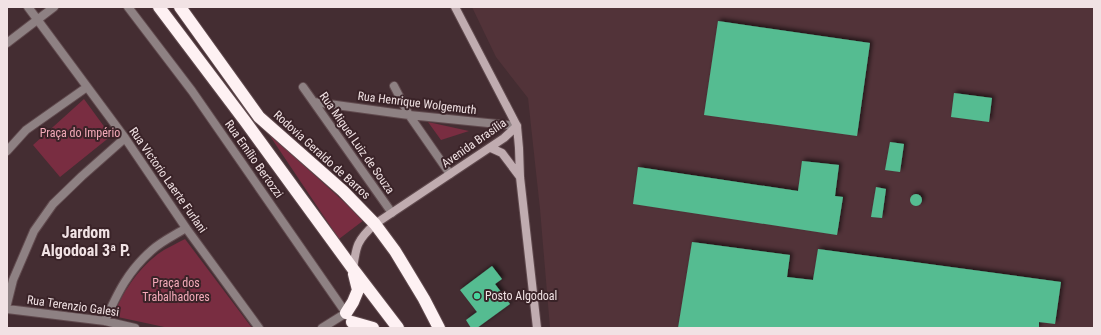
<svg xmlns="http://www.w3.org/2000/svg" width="1101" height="335" viewBox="0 0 1101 335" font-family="'Roboto Condensed',sans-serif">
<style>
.built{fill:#523339}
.green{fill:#792d41}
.building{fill:#55bc91;filter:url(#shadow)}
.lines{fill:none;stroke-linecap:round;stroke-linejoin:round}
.street-casing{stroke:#604a4e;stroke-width:10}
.secondary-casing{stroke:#604a4e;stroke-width:10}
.highway-casing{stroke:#604a4e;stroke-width:14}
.street{stroke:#8e8183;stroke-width:8}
.secondary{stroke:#c0acb0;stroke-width:8}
.highway{stroke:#fef1f3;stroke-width:12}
.poi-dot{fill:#48d49d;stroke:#3a2328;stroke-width:1.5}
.labels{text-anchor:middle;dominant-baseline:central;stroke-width:4;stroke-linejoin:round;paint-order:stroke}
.street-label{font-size:12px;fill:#f1e2e4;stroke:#3a2328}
.park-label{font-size:12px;fill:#f3aab9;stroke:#3a2328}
.poi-label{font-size:12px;fill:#f1e2e4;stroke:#3a2328;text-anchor:start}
.district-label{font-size:16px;font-weight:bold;fill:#f1e2e4;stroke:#3a2328}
</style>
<defs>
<filter id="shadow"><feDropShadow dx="2.5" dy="-2.5" stdDeviation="2" flood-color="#0009"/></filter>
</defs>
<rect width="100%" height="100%" fill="#442d32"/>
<path class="built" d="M472,7H1094V328H550L540,209L528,98L496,57Z"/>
<path class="green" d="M84,99L111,136L60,177L33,145Z
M428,122L469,131L441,140Z
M268,133L364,220L339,239Z
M185,239L252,328H169L113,316C123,292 136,271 158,254C166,248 176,244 185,239Z"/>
<path class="building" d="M718,21L870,43L857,136L704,115Z
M954,93L992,98L989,122L951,117Z
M890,142L904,144L900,172L885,170Z
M802,161L839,165L835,196L843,197L837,235L633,204L638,167L798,191Z
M876,187L886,189L882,218L871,217Z
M910 200a6 6 0 1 1 12 0a6 6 0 1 1-12 0Z
M692,242L790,255L787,277L813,280L818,249L1061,282L1055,324L1039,322V328H678Z
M492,266L502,279L495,284L510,304L477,328H471L466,320L477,312L460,290Z"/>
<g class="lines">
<defs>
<path id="street" d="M28,7L125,138L186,228L259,328
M128,7L192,91L348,316
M7,43L54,7
M394,86L409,115L450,174
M303,87L392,213
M314,102L409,115L517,126
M7,151L26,130L87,87
M7,304L13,280L34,231L53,204L82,176L125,138
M7,309L105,321L135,328
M105,321C118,292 128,271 152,250C162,241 175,235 186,228
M322,328L346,313"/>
<path id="secondary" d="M455,7L517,126L519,148L520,177L537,328
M491,148L502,153L520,177
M353,269C356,246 357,240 375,224L504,138L517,126"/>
<path id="highway" d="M159,7L245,121L353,269L398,328
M180,7L259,117L343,191L375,224L395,251L424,299L439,328
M346,313L353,302L358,290L354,274
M352,322L373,328"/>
</defs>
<use href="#street" class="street-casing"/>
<use href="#secondary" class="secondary-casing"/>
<use href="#highway" class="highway-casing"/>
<use href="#street" class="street"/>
<use href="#secondary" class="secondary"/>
<use href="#highway" class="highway"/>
</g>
<circle class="poi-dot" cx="477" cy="296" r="4"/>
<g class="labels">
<g class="street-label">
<text transform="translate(417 103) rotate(7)">Rua Henrique Wolgemuth</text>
<text transform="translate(357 143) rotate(55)">Rua Miguel Luiz de Souza</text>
<text transform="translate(474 143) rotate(-35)">Avenida Brasília</text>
<text transform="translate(322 155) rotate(42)">Rodovia Geraldo de Barros</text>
<text transform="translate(254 159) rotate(55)">Rua Emílio Bertozzi</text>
<text transform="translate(168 180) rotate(55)">Rua Victorio Laerte Furlani</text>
<text transform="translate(73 306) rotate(8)">Rua Terenzio Galesi</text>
</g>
<g class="park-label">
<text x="80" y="133">Praça do Império</text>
<text x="176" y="283">Praça dos<tspan x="176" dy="14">Trabalhadores</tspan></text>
</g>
<g class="poi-label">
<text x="485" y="296">Posto Algodoal</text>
</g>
<g class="district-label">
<text x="86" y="232">Jardom<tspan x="86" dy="18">Algodoal 3ª P.</tspan></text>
</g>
</g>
<rect width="1101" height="335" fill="none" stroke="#f1e2e4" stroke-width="16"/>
</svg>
